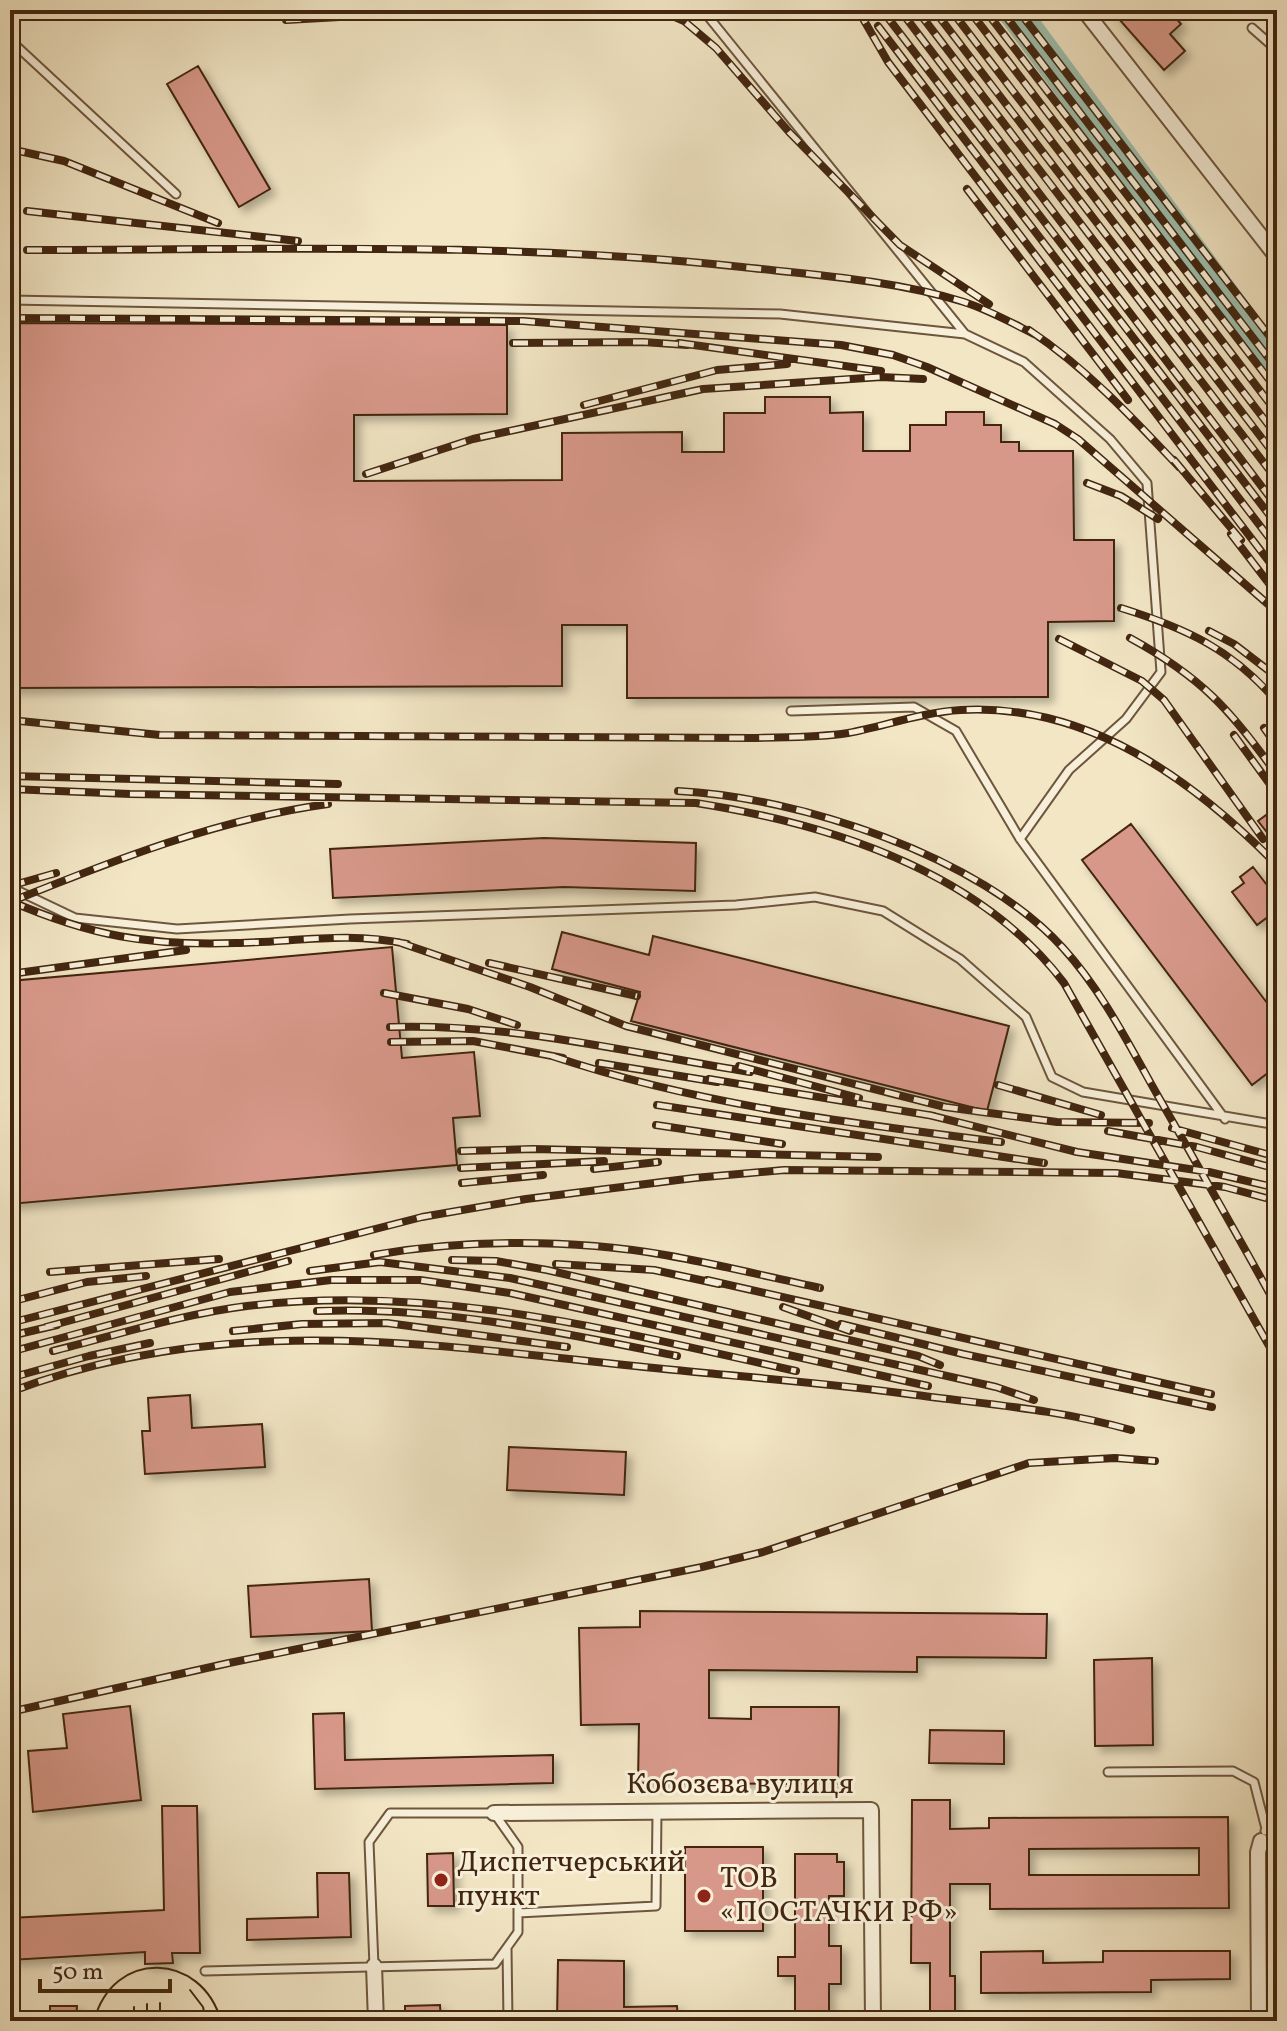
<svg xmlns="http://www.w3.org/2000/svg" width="1287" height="2031" viewBox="0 0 1287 2031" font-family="Vollkorn,serif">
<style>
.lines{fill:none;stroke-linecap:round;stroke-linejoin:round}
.river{stroke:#9cc0af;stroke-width:32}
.building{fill:#d79889;stroke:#422610;stroke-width:2;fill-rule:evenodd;filter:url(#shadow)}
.lane-casing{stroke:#6e563d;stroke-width:11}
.street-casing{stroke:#6e563d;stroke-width:18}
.lane{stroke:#f7efd9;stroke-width:7}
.street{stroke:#f7efd9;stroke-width:14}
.tram{stroke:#422610;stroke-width:2}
.rail-casing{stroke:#422610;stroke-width:8}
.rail{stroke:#f7efd9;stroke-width:5;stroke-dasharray:15;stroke-linecap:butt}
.poi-dot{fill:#8f2418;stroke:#f7efd9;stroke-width:3}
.labels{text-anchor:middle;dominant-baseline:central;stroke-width:6;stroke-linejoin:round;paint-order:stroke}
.street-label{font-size:30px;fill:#422610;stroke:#f7efd9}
.poi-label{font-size:30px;fill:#422610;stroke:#f7efd9;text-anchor:start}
</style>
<defs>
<filter id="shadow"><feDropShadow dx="5.5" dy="5.5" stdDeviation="4" flood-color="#0004"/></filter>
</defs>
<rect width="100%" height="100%" fill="#f2e6c5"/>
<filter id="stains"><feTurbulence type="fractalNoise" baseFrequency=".0025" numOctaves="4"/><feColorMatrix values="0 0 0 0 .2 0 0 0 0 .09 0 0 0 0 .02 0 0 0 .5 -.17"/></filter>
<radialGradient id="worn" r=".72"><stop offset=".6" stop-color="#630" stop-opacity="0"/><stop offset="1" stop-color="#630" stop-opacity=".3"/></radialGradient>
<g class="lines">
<path class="river" d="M1013,10L1274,364"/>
</g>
<path class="building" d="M1111,10H1169L1181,24L1170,34L1185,51L1164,70Z
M198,66L270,189L239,207L167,84Z
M10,323L507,325V414L354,415V481L562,480V433L682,432V452H724V413H765V397H830V413L863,412V451H910V425H946V412H984V425H1001V442H1019V451H1073L1074,540H1114V621L1048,622V697L627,698V625H562V686L10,688Z
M1277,807V845L1258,821Z
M1131,824L1277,1016V1066L1252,1085L1082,860Z
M544,838L696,843L695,891L564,887L333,898L330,849Z
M1253,867L1277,898V910L1257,925L1232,892L1244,883L1240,877Z
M562,932L649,955L653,936L1009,1026L987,1111L631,1021L640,992L552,969Z
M392,947L402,1058L474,1052L480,1116L453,1118L457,1165L10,1204V981Z
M190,1395L192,1428L262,1424L265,1467L145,1474L142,1431H150L148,1398Z
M509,1447L626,1452L624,1495L507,1490Z
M369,1579L372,1631L251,1637L248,1586Z
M640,1611L1047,1614L1046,1658L917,1657V1672L709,1670V1718L751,1719V1707H839L838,1784L638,1783L639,1724L581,1725L579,1628L640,1627Z
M1152,1658L1153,1745L1095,1746L1094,1660Z
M130,1706L141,1800L33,1812L28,1751L67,1748L63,1714Z
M344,1713L345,1760L553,1755V1783L315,1789L313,1714Z
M930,1730L1004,1731V1764L929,1763Z
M912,1800H950V1829L989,1828V1818L1228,1817L1229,1908L990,1909V1884H950V1976H955V2021H930V1963H911ZM1199,1848V1875H1029V1849Z
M162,1806H197L200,1953H172L173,1963L145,1964V1952L10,1960V1918L164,1910Z
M685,1847H763V1931H685Z
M453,1853L454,1906H428L427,1854Z
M795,1854H837V1862H844V1896H829V1946H841V1984H829V2021H795V1976H778V1957H795Z
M317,1873H349L351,1937L247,1940V1919L318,1917Z
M1043,1951V1963L1103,1962V1951H1230V1979L1151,1980V1992L981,1993V1952Z
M558,1960L624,1961V2007L677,2006L678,2021H557Z
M440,2005L441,2021H405V2006Z
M50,2006H77L76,2021H50Z"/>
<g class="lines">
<defs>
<path id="lane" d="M703,10L965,334
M1252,28L1277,50
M10,40L176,194
M10,300L780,314L965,334L1024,362L1110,439L1147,483L1161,672L1126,719L1069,770L1020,839
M791,711L914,707L956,731L1020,839L1225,1119
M10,887L75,918L177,929L350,919L736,905L815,897L883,911L960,959L1026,1017L1052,1077L1083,1092L1277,1125
M1108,1772L1233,1771L1254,1782L1266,1829
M1265,1831L1277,1829
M518,1913L656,1906L657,1811
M507,1948L508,2021
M205,1971L495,1964L518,1932V1847L494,1813H390L369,1842L374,1966"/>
<path id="street" d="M1084,10L1277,257
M494,1813L871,1810L873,2021
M374,1966L376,2021
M1259,2021L1258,1852L1261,1841"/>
</defs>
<use href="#lane" class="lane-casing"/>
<use href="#street" class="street-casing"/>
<use href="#lane" class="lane"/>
<use href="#street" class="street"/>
<path class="tram" d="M190,1990L203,2007L206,2021
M134,2007V2021
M94,2021C113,1948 202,1952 221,2021
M147,2021V2004
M160,2021V2003"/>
<defs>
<path id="rail" d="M659,10L684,21L716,48L789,132L900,245L989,304
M858,10L888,62L1277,572
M882,10L1277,525
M900,10L1272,500
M917,10L1277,480
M934,10L1277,458
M951,10L1277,436
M969,10L1277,413
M985,10L1277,390
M1001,10L1277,369
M1018,10L1277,346
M286,20L465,10
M878,26L1277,548
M10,149L64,161L218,223
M967,189L1128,400
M27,211L298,241
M27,250C266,250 505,241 742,267C816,275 893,280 964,302C989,310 1012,323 1036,335
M10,318L523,321L841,345L893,355L927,367L1055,424L1078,439L1277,612
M1029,330C1086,368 1132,417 1179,467
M513,343L643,342L687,345
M679,343L881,371
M584,405L717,370L787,364
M1174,460L1241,540
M366,474L473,439L703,389L881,377L923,379
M1087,483L1121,496L1158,519
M1231,534L1277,594
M1121,608C1185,628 1232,649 1277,702
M1209,631L1234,644L1277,677
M1130,638C1201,677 1231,710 1277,775
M1059,639L1142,681L1164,700L1263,839
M10,720L160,735L751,738C783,737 816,738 848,733C885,726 923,712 961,710C1088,703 1192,779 1277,865
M1264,728L1277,746
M1234,735L1277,794
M10,776L338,784
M10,789L130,794L696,803C830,824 979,871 1064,983L1277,1360
M678,791C799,797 980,856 1063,948C1103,992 1129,1045 1158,1096C1198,1166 1238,1236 1277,1307
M10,886L56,873
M10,901C91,936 148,946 236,943C293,942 350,931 407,944
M10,902C112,861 218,819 328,804
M398,942L530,987L626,1026L945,1107L1057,1122L1149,1123
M489,963L637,996
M10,974L186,950
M384,993L468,1009L517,1025
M390,1027C511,1023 631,1053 750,1072
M391,1042L473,1041L563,1058
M552,1056C698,1105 849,1123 1001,1142
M599,1063L717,1082
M739,1066L859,1098
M709,1079L934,1116
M998,1085L1101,1115
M657,1105L1044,1163
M929,1115L1077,1152L1209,1172L1277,1188
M656,1125L782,1144
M1172,1128L1277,1157
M1108,1131L1197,1147L1277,1169
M461,1151L533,1149L878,1157
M461,1168L604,1161
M594,1169L658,1162
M462,1183L543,1175
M374,1255C464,1239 575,1239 665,1255C717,1264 769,1277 820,1288
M452,1260L496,1261L547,1270L918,1356L940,1365
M556,1264L654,1270L719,1284
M310,1271L380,1262L510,1278L996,1387L1034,1400
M50,1272L219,1259
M707,1280L1211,1394
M10,1302L87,1282L146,1276
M783,1307L850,1331
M317,1311C438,1306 559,1332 677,1356
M10,1323L422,1217L526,1199L694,1178L784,1170L1116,1173L1225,1187L1277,1201
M841,1324L963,1354L1212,1407
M46,1327L288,1261
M233,1331L302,1324L387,1323L567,1347
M10,1336L57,1325
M53,1351C117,1335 182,1314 247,1306C435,1283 615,1331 796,1371
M10,1352L230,1292L331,1280H420L510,1293L928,1386
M10,1378L89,1356L150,1343
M10,1392C234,1307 446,1348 675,1370C756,1378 836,1384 916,1395C992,1405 1056,1409 1131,1430
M10,1712L229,1663L702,1567L763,1552L1029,1463L1115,1458L1155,1461"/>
</defs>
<use href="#rail" class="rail-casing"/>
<use href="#rail" class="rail"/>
</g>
<g class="poi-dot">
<circle cx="441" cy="1880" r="8"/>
<circle cx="704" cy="1896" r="8"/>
</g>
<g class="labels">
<g class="street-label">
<text x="740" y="1785">Кобозєва вулиця</text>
</g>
<g class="poi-label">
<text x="457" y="1863">Диспетчерський<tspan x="457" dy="34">пункт</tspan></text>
<text x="720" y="1879">ТОВ<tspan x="720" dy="34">«ПОСТАЧКИ РФ»</tspan></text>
</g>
</g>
<rect width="1287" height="2031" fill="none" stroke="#f2e6c5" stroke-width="40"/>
<rect x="12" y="12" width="1263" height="2007" fill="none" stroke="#422610" stroke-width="4"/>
<rect x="20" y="20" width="1247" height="1991" fill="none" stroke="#422610" stroke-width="2"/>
<path d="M40 1979v12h130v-12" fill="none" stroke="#422610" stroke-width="4"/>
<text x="52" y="1979" font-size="24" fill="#422610" stroke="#f7efd9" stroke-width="6" paint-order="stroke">50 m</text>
<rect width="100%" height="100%" filter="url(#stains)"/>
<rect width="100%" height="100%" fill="url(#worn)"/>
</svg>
